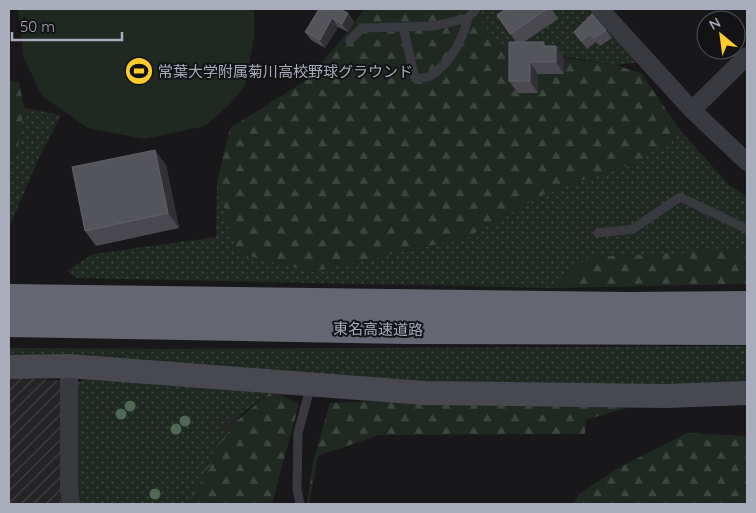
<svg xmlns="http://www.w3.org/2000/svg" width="756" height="513" viewBox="0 0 756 513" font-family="Quicksand,'Noto Sans JP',sans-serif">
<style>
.industrial{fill:url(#industrial-furrows)}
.grass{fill:url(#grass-dots)}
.forest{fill:url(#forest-firs)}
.park{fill:#1f2922}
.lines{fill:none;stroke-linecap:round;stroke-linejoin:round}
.lane{stroke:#393940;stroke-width:9}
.street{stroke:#393940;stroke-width:18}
.secondary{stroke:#474850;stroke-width:24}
.highway{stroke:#646771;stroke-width:28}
.tree{fill:#516755}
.wall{fill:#49494f}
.shaded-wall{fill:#313135}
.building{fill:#54545b;stroke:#61626a}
.labels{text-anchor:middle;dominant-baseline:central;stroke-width:4;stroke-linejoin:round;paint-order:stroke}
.poi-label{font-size:15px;fill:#a9adbb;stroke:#131315;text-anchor:start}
.street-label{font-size:15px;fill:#a9adbb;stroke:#131315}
</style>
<defs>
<pattern id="industrial-furrows" width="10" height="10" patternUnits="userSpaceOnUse" patternTransform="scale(1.25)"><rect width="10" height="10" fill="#242427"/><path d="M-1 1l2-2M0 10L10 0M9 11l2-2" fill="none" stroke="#414144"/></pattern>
<pattern id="grass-dots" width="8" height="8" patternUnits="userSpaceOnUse" patternTransform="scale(1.25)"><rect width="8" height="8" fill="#1f2922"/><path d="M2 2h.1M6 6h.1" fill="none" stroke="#3d4540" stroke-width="1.8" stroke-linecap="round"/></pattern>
<pattern id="forest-firs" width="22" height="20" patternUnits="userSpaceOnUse" patternTransform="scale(1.25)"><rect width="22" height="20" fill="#1f2922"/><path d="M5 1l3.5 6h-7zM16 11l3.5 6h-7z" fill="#3d4540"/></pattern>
</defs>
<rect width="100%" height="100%" fill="#18181a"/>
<path class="industrial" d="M9,377L250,393L201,504H9Z"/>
<path class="grass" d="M473,9H591L641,62L615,65L498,46Z
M24,108L61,115L37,162L12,221L9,225V162L17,154Z
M680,130L729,185L747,197V251L588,257L556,288L76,278L67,271L93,254L216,237L217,182L237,253L312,272L468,237L550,191L640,161Z
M747,346V393L103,372L157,385L272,391L228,423L188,504H76L68,412L85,371L9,369V348L163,349Z"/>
<path class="forest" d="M364,9H473L499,46L552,54L564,58L615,65L641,73L680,130L640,161L550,191L468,237L312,272L237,253L217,182L230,128L305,81L348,32Z
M9,81L19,82L24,108L17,154L9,163Z
M747,250V284L556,288L588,257Z
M272,391L299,404L272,504H189L233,424Z
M597,392L666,396L586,420L585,434L379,435L318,456L309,504H307L313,462L330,403Z
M687,433L747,436V504H573L579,494L620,467Z"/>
<path class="park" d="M18,9H254V37L245,86L229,105L205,126L144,139L88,128L42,96L23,56Z"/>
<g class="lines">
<path class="lane" d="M403,27L415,78C420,78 426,78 430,76C451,63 462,41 468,18
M350,40L362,28L435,26L468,18L476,9
M598,233L633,229L680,197L747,229
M300,504L297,489L298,433L311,385"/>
<path class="street" d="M600,9L692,110L747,162
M692,110L747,56
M69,366V488L71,504"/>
<path class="secondary" d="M9,367L69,366L424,393L666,396L747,393"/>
<path class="highway" d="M9,298L628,306L747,305
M9,323L405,330L747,331"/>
</g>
<g class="tree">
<circle cx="130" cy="406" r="5.5"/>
<circle cx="121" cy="414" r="5.5"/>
<circle cx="185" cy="421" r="5.5"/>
<circle cx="176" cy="429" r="5.5"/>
<circle cx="155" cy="494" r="5.5"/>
</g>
<path class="wall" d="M506,9H552L558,19L524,42L547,46H556L564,58V74H538V93H518L509,81L516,42L497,15Z
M322,10L348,13L354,22L348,32L338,27L325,48L311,40L305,32Z
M606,30L612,38L600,46L596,42L587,49L574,32Z
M166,165L179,228L96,246L85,231Z"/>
<path class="shaded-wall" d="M348,13L354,22L348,32L342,24Z
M332,18L338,27L325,48L320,40Z
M556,46L564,58V74L556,62Z
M530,62L538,74V93L530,81Z
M155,150L166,165L179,228L168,213Z"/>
<path class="building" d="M319,9L322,10L323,9H340L348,13L342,24L332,18L320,40L305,32Z
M506,9H547L510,34L497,15Z
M592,14L606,30L594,38L590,34L581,41L574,32Z
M509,42H544V46H556V62H530V81H509Z
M155,150L168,213L85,231L72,167Z"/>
<defs>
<symbol id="stadium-disc" viewBox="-11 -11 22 22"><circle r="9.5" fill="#fecb2d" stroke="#131315"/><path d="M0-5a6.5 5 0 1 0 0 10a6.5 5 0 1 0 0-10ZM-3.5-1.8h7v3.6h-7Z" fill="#111"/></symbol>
</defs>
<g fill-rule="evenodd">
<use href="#stadium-disc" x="123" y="55" width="32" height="32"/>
</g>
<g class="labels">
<g class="poi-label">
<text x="158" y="71">常葉大学附属菊川高校野球グラウンド</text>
</g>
<g class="street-label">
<text transform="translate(378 329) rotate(1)">東名高速道路</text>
</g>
</g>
<rect width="756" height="513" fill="none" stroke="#a9adbb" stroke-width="20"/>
<g transform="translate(721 35) rotate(331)"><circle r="24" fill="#131315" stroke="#4f5157"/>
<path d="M0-4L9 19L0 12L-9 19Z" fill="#fecb2d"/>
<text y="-8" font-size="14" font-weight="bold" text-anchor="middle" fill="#a9adbb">N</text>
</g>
<path d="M12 32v8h110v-8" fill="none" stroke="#a9adbb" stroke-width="2.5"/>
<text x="20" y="32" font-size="15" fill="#a9adbb" stroke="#131315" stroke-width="4" paint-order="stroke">50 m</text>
</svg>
